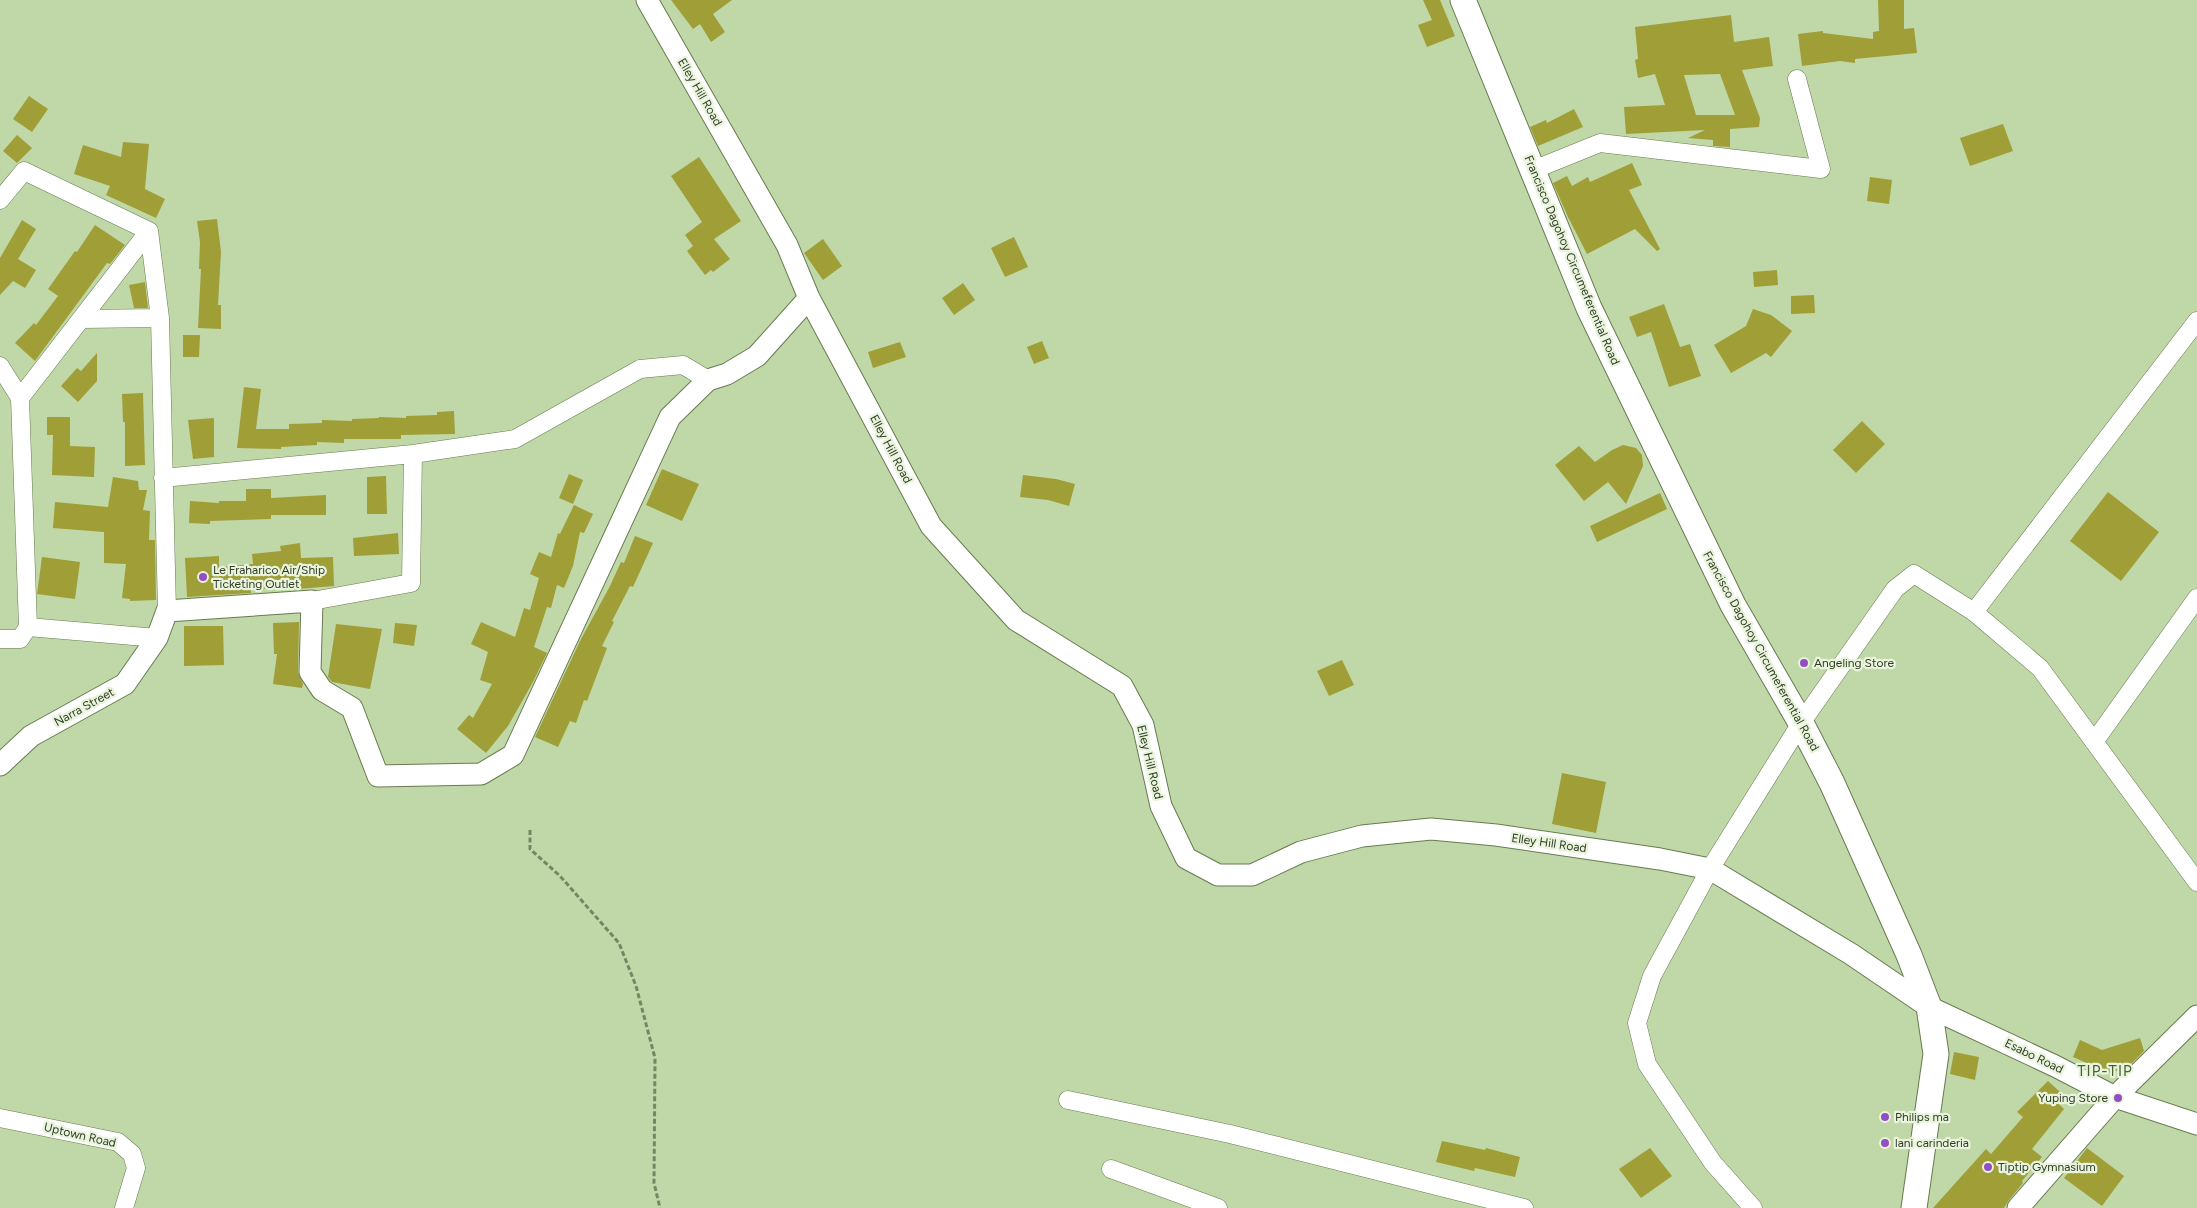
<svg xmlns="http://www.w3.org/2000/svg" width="2197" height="1208" viewBox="0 0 2197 1208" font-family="Figtree,sans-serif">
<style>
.building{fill:#9f9e37;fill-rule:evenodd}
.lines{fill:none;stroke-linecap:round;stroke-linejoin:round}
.minor-casing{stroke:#667c4f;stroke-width:19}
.tertiary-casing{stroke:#667c4f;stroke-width:23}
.secondary-casing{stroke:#667c4f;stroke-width:27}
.path{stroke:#758664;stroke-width:3;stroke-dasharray:5 2.5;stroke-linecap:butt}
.minor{stroke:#fff;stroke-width:18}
.tertiary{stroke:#fff;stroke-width:21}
.secondary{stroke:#fff;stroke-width:25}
.poi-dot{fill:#934ec3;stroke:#e8f4db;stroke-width:2}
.labels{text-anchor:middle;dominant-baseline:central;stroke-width:4.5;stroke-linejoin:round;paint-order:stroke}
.street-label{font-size:12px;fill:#323c28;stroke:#e8f4db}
.poi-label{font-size:12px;fill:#323c28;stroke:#e8f4db;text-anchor:start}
.quarter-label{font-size:15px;letter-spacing:1px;fill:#4a5e32;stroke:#e8f4db}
</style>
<rect width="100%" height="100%" fill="#c0d8a7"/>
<path class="building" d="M671,0H732L713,14L725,32L711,42L700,24L693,29Z
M1423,0H1440L1455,36L1427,47L1418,25L1432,20Z
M1878,0H1904V29L1914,28L1917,53L1855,59V63L1840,61L1802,66L1798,34L1823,31V33L1873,39V32L1879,31Z
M1731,15L1734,42L1769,37L1773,66L1742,70L1760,118L1759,127L1730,129V147L1713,146V140L1688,138L1705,130L1626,134L1624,107L1665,105L1655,74L1638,78L1635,60L1638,59L1635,27ZM1720,74L1735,115H1696L1684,75Z
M29,96L48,109L32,132L13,119Z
M1574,109L1583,127L1538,146L1530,127L1546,120L1547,123Z
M2003,124L2013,151L1970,166L1960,138Z
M17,135L32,148L17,163L3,151Z
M123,142L149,144L145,189L165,199L156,218L106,195L110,186L74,174L83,145L121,157Z
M699,157L741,221L714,239L730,259L713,272L711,270L705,275L687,251L693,246L685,235L702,222L671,176Z
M1632,163L1642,185L1629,190L1660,249L1657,251L1635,229L1587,254L1568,217L1553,183L1567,176L1572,186L1588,177L1590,182Z
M1870,177L1892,180L1889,204L1867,201Z
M217,219L221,252L218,305H221V329L198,328L201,269H199L200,242L197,221Z
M22,220L36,229L18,259L36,270L25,288L13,281L0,295V258Z
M95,225L125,245L110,264L107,263L35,361L15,343L34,323L36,325L58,296L48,289L75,251L77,252Z
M1014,237L1028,267L1005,277L991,248Z
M823,239L842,266L823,280L804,253Z
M1777,270L1778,285L1754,287L1753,272Z
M145,282L148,308H134L129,285Z
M963,283L975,300L954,315L942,298Z
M1814,295L1815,313L1791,314V296Z
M1664,304L1680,347L1690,344L1701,376L1669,387L1651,332L1637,337L1629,317Z
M1753,309L1771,315L1792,331L1771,357L1766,353L1731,373L1714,345L1746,326Z
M183,335H200L199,357H183Z
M1042,341L1049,358L1034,364L1027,347Z
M900,342L906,357L873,368L868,352Z
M97,353V381L78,402L61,386L77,368L81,371Z
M244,387L261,389L256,429H289V424L322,423V420L352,421V419L379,418V417L406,418V416L437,415V412L454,411L455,434L401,435V439H344V443L317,442V445L281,447V449L237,448Z
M143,393L145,465L125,466V422H123L122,394Z
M47,417H70V446L95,447L94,477L52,475L53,435H47Z
M214,418V457L193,459L188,420Z
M1862,421L1885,444L1856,473L1833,450Z
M1623,445L1636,448L1642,455L1643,466L1626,504L1608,482L1584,501L1555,465L1579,446L1595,462L1612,450Z
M662,469L699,484L682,521L646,505Z
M569,474L583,480L573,504L559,498Z
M1023,475L1056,479L1075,484L1069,506L1048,500L1020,497Z
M386,476L387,514H367V477Z
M113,477L138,481L139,490H147L143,510L150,511L149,540H155L156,600L130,601V599L122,598L126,564L104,563V532L53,528L55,502L108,507Z
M246,489H271V498L326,495V515H271V519L210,521V524L189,523L190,501L219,503V501H246Z
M2108,492L2159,532L2121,581L2070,541Z
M1660,493L1667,509L1597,542L1590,526Z
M574,505L593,514L584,533L580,532L573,566L564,588L557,585L551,608L547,607L534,647L547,653L533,682L508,726L486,753L457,729L469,715L473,718L492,684L480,680L488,652L471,644L481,622L515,637L524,608L530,610L539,578L530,574L539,552L551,557L558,533L560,534Z
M398,533L399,554L354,556L353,538Z
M635,536L653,543L633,587L630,586L612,621L614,622L602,646L607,648L587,701L584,700L576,723L570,721L558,747L535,737L581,639L609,588L621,562L624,563Z
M300,543L301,558L333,557L334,586L286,590L285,587L251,590V593L187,597L185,558L219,556V567L253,564L252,554L281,551L280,546Z
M42,557L80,562L75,599L37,594Z
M299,622L298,672L303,684L302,688L273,684L277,654H274L273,623Z
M395,623L417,625L414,646L393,643Z
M336,624L382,629L370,689L332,682L328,677Z
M184,626H223L224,665L184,666Z
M1342,660L1354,685L1329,696L1317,671Z
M1562,773L1606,782L1596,833L1552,824Z
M2140,1038L2144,1051L2128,1067L2109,1073L2073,1057L2080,1040L2102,1050Z
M1954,1052L1979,1057L1975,1080L1950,1074Z
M2048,1081L2060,1092L2054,1099L2064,1109L2032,1149L2042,1157L2022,1181L2023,1183L2009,1200L2004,1208H1933L1986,1149L1991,1154L2023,1117L2017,1112Z
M1442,1141L1485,1150L1486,1148L1520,1157L1515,1177L1475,1168L1474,1171L1436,1162Z
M1650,1148L1672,1176L1641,1198L1619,1169Z
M2087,1148L2124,1176L2102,1206L2064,1178Z"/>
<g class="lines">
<defs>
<path id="minor" d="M1533,170L1600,143L1821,169L1797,79
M0,200L24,171L149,231L160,318L167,611
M81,319L160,318
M0,366L20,398L28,627L157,638
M20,398L149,231
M163,478L413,454L515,439L640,369L683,365L708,380
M312,601L411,583L413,454
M1974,612L2197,321
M0,639H20L28,627
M2094,742L2197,598
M1068,1100L1230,1134L1524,1208
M0,1118L118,1142L132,1154L136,1168L124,1208
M1111,1169L1218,1208
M1753,1208L1713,1163L1647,1064L1637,1023L1652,976L1710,869L1801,723L1895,589L1914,574L1974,612L2040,668L2197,882"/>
<path id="tertiary" d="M647,0L787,245L809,298L931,526L1016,620L1122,686L1143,725L1161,806L1186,858L1218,875H1252L1301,852L1362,836L1431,829L1496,835L1660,859L1710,869L1851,954L1929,1007L2055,1066L2115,1097L2197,1124
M0,765L31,736L125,684L157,638L167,611L312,601L310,672L322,690L352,708L378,776L481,774L513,755L670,417L708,380L727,374L757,356L809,298
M2018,1208L2115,1097L2197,1016"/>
<path id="secondary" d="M1463,0L1589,308L1733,605L1801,723L1832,783L1909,955L1929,1007L1936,1054L1914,1208"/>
</defs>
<use href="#minor" class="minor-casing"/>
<use href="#tertiary" class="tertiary-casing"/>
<use href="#secondary" class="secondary-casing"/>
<path class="path" d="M530,830V849L560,876L619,943L636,986L655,1058L654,1183L660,1208"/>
<use href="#minor" class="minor"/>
<use href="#tertiary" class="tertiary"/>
<use href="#secondary" class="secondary"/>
</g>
<g class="poi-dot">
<circle cx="203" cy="577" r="5"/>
<circle cx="1804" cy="663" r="5"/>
<circle cx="2118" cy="1098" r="5"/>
<circle cx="1885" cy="1117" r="5"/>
<circle cx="1885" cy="1143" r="5"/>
<circle cx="1988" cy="1167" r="5"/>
</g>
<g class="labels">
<g class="street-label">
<text transform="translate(700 92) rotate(60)">Elley Hill Road</text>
<text transform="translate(1572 260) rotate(67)">Francisco Dagohoy Circumeferential Road</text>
<text transform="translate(891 449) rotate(62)">Elley Hill Road</text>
<text transform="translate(1761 651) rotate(61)">Francisco Dagohoy Circumeferential Road</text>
<text transform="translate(84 707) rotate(-29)">Narra Street</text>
<text transform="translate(1150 762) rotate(76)">Elley Hill Road</text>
<text transform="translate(1549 843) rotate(8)">Elley Hill Road</text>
<text transform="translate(2034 1056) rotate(26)">Esabo Road</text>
<text transform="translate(80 1135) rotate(13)">Uptown Road</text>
</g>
<g class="poi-label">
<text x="213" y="570">Le Fraharico Air/Ship<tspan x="213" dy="14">Ticketing Outlet</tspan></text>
<text x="1814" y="663">Angeling Store</text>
<text x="2108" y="1098" text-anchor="end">Yuping Store</text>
<text x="1895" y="1117">Philips ma</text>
<text x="1895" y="1143">lani carinderia</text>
<text x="1998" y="1167">Tiptip Gymnasium</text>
</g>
<g class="quarter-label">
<text x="2105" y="1071">TIP-TIP</text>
</g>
</g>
</svg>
